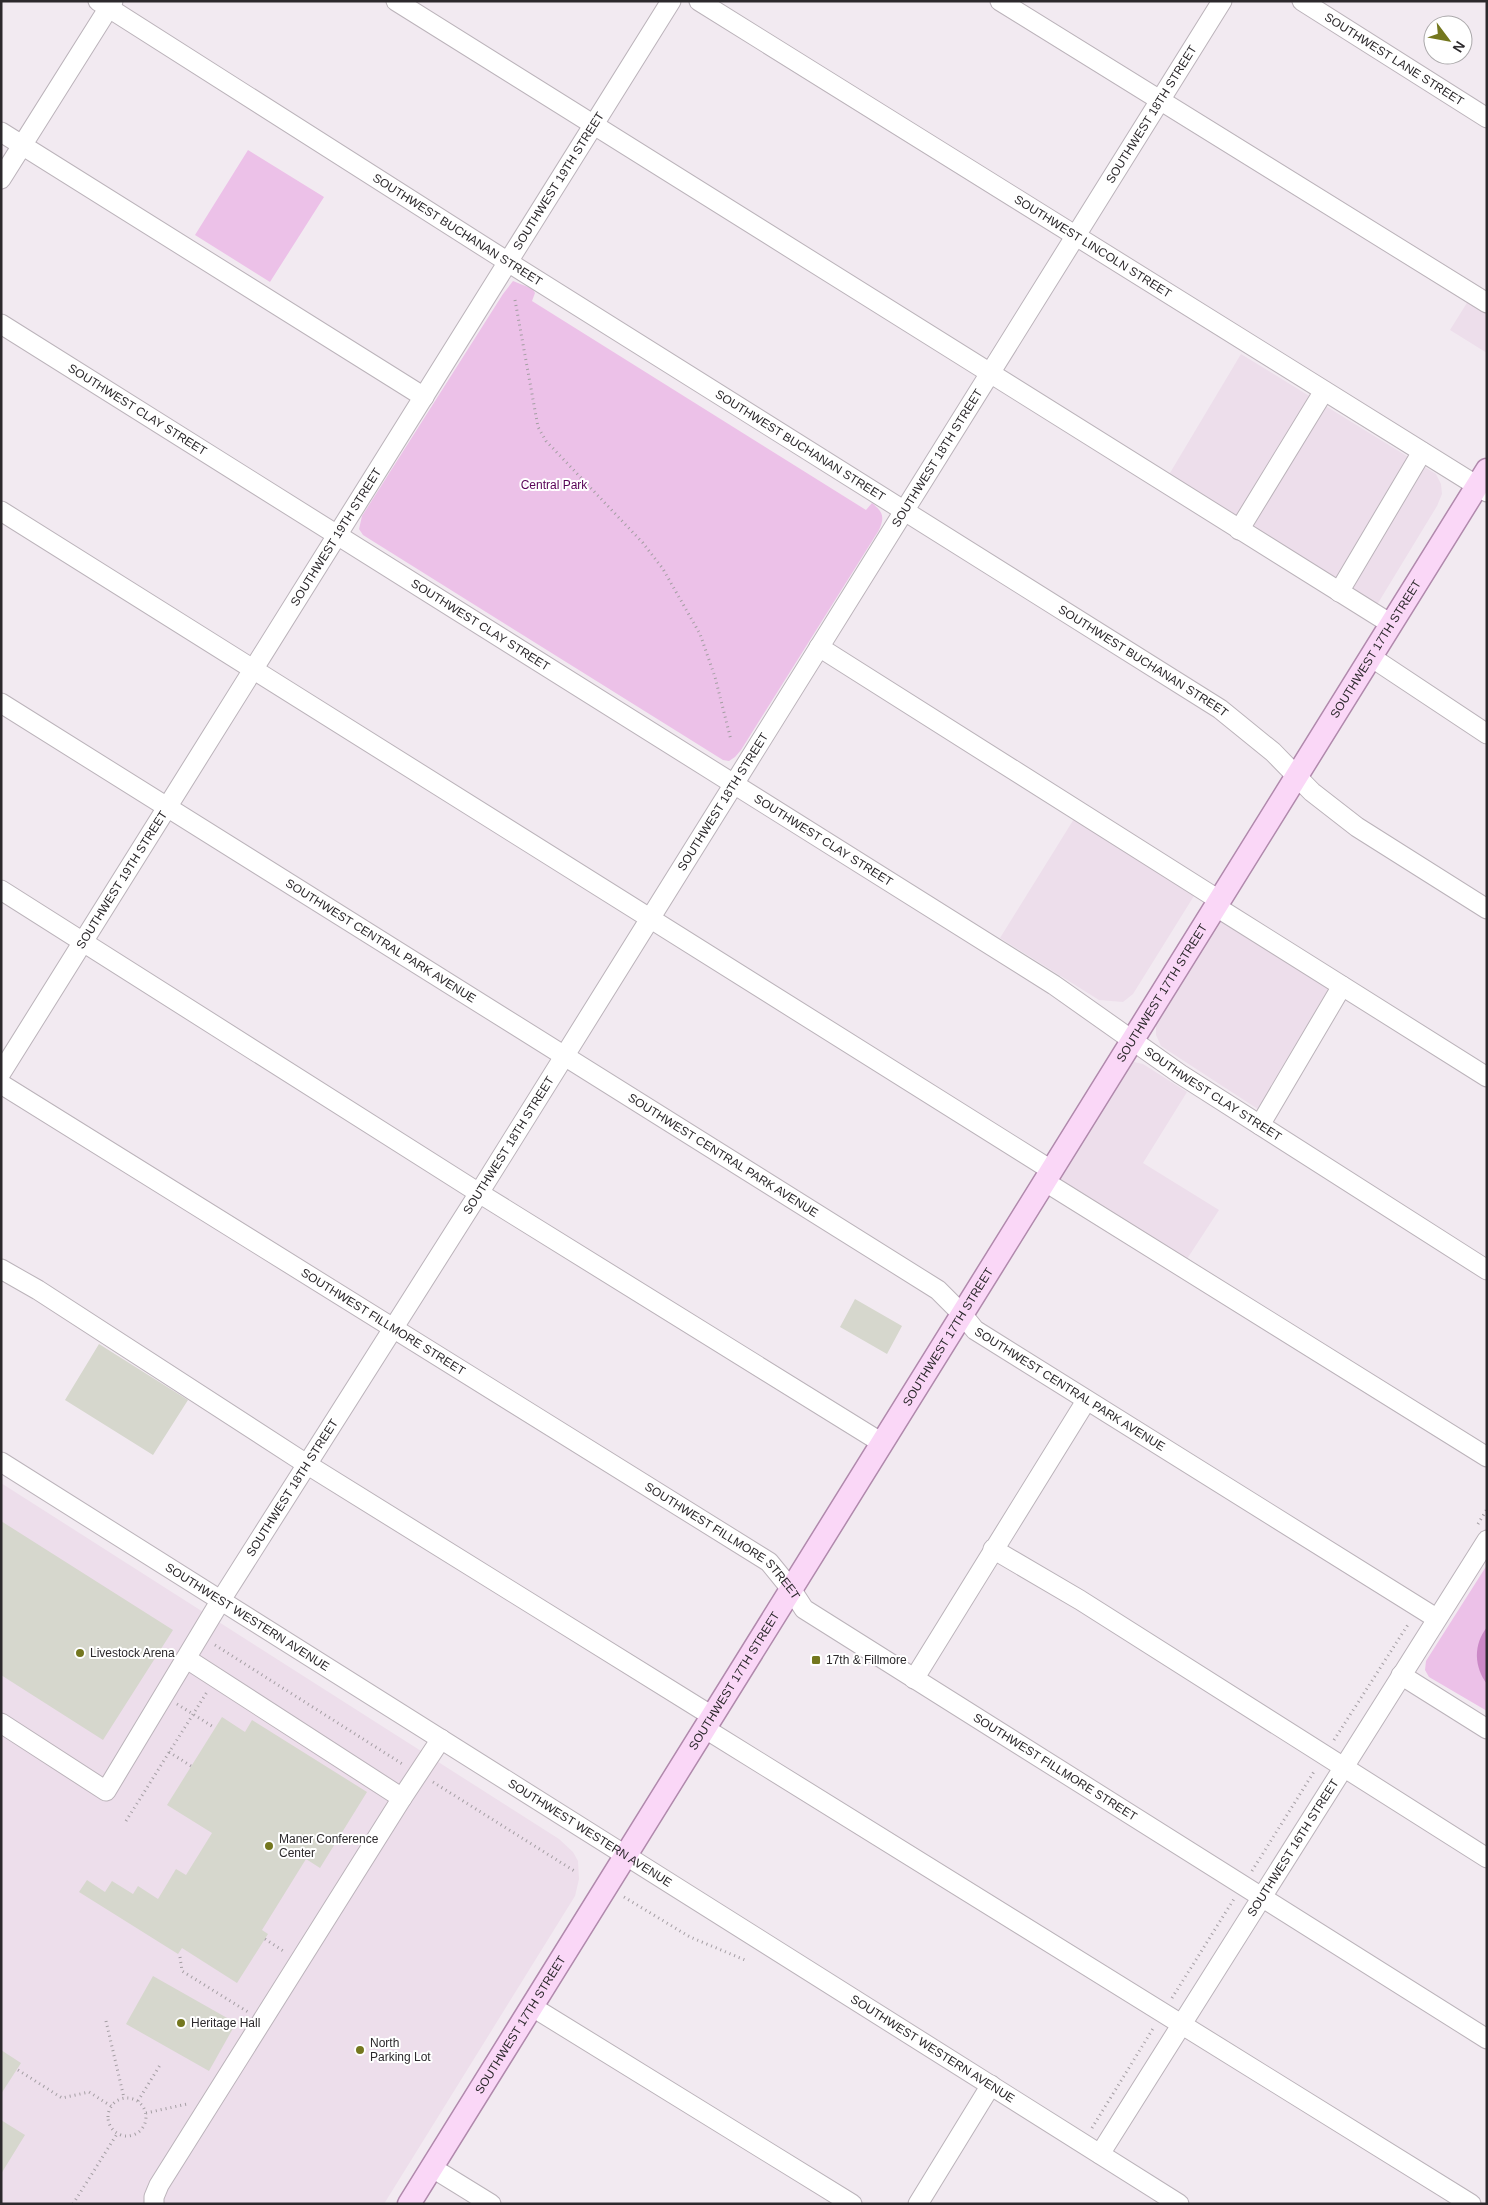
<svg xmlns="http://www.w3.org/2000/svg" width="1488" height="2205" viewBox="0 0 1488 2205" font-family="Arial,sans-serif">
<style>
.built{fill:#eddeeb}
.green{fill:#ecc1e8}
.water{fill:#cc89c7}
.building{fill:#d6d7cd}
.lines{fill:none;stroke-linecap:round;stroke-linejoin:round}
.minor-casing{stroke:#bbb3ba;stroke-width:21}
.major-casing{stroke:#b089ac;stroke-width:25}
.path{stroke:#a49ea3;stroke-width:3;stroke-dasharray:1 4;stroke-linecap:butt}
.minor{stroke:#fff;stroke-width:19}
.major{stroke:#fad7f7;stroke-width:22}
.poi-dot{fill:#74771e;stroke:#fff;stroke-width:2}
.labels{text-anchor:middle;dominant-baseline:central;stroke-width:4;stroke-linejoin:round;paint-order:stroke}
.street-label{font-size:12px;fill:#2c292c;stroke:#fff}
.park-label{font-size:12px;fill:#580256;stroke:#fff}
.poi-label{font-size:12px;fill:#2c292c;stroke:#fff;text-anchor:start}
</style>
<rect width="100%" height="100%" fill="#f2eaf1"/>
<path class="built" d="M1475,290L1487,297V353L1450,330Z
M1241,354L1436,474L1441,484L1442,494L1437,506L1369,618L1161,488Z
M1082,806L1202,883L1133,994L1123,1002L1099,1000L1000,938Z
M1230,906L1349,981L1267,1115L1161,1046L1156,1035V1024Z
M1134,1062L1143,1064L1187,1092L1143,1163L1219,1210L1185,1262L1058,1181L1124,1074Z
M1,1483L559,1839L573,1852L578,1861L579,1879L575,1896L384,2204H1Z"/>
<path class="green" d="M248,150L324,197L270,282L195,235Z
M513,281L533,289L535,293L532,301L866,510L872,503C883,512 885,517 879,530L741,750L735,757L729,761L723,760L363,535L359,529L362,516L503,294Z
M1487,1565V1711L1429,1677L1425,1670L1426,1661Z"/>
<path class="water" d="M1487,1627V1684C1474,1667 1473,1645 1487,1627Z"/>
<path class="building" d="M855,1299L902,1326L887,1354L840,1327Z
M99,1344L188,1400L153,1455L65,1400Z
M1,1521L173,1630L103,1740L1,1675Z
M222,1717L245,1732L252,1720L367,1792L320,1868L306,1859L262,1930L268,1934L237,1983L182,1948L178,1954L79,1892L87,1880L105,1892L112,1881L133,1894L138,1886L158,1899L176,1869L186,1875L212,1833L167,1805Z
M153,1976L236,2023L209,2071L126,2024Z
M1,2050L21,2063L1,2094Z
M1,2120L25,2135L1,2174Z"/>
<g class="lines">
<defs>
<g id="minor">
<path id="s1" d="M98,1L508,262L1220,709L1273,752L1312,792L1357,827L1487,909"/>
<path d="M396,1L1391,624"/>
<path id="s2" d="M699,1L1487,492"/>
<path d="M1000,1L1487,303"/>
<path id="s3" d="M1302,1L1487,118"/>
<path d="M1,132L424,397"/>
<path d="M1,179L113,1"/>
<path id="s4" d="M1,324L1054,985L1180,1074L1487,1270"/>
<path d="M1,511L1051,1170"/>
<path d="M1239,530L1324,391"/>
<path d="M1339,592L1422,452"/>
<path d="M819,647L1219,900"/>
<path d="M1371,657L1487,734"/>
<path id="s5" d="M1,703L938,1290L962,1314L975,1330L1436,1618"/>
<path d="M1,890L479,1193L882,1443"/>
<path d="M1215,906L1487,1077"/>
<path id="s6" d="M1,1073L671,1"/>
<path id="s7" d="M1,1084L769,1562L791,1589L804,1609L1487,2039"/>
<path d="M1260,1125L1342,986"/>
<path d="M1044,1181L1487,1457"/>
<path d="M1,1269L38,1290L308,1465L712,1716"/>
<path id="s8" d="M1,1462L1179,2204"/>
<path d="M993,1549L1080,1600L1487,1858"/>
<path d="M187,1659L402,1798"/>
<path d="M1401,1675L1487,1729"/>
<path d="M914,1679L1086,1401"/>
<path id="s9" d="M1,1723L106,1791L221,1600L479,1193L1222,1"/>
<path d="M704,1728L1471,2204"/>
<path d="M531,2006L852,2204"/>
<path id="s10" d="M1100,2154L1487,1540"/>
<path d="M431,2167L491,2204"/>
<path d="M154,2204V2197L159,2185L402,1798L441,1739"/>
<path d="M918,2204L991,2085"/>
</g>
<g id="major">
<path id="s11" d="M409,2204L1487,470"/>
</g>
</defs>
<use href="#minor" class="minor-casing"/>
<use href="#major" class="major-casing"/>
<path class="path" d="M515,300L538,427L546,441L643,543L663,569L700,634L715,677L731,740
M1478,1524L1487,1509
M215,1645L404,1765
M177,1704L215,1728
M1334,1740L1409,1623
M169,1752L191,1766
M433,1782L576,1872
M126,1821L207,1692
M1252,1871L1315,1770
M624,1897L690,1937L745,1960
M265,1939L285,1952
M180,1957L182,1971L248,2012
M1172,1998L1234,1899
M106,2021L124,2098
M18,2070L62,2098L89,2092L111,2106
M108 2117a19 19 0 1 1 38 0a19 19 0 1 1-38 0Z
M138,2101L160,2065
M146,2113L187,2104
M1092,2128L1154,2027
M73,2204L117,2134"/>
<use href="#minor" class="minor"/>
<use href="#major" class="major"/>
</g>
<g class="poi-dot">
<circle cx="80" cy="1653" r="5"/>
<rect x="811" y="1655" width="10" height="10" rx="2.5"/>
<circle cx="269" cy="1846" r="5"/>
<circle cx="181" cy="2023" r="5"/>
<circle cx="360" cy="2050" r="5"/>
</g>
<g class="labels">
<g class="street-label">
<text stroke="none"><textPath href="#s3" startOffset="109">SOUTHWEST LANE STREET</textPath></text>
<text stroke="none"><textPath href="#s9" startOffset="2101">SOUTHWEST 18TH STREET</textPath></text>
<text stroke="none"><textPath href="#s6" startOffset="1052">SOUTHWEST 19TH STREET</textPath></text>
<text stroke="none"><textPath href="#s1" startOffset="426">SOUTHWEST BUCHANAN STREET</textPath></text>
<text stroke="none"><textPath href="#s2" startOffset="464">SOUTHWEST LINCOLN STREET</textPath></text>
<text stroke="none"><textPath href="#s4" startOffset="161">SOUTHWEST CLAY STREET</textPath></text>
<text stroke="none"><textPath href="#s1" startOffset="831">SOUTHWEST BUCHANAN STREET</textPath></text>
<text stroke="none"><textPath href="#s9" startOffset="1696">SOUTHWEST 18TH STREET</textPath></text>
<text stroke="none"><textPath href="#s6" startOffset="632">SOUTHWEST 19TH STREET</textPath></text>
<text stroke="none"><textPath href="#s4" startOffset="566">SOUTHWEST CLAY STREET</textPath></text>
<text stroke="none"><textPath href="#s11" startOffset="1831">SOUTHWEST 17TH STREET</textPath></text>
<text stroke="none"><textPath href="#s1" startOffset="1236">SOUTHWEST BUCHANAN STREET</textPath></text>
<text stroke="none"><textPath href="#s9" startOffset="1291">SOUTHWEST 18TH STREET</textPath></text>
<text stroke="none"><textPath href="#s4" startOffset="971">SOUTHWEST CLAY STREET</textPath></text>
<text stroke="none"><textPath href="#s6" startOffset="228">SOUTHWEST 19TH STREET</textPath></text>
<text stroke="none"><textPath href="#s5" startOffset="448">SOUTHWEST CENTRAL PARK AVENUE</textPath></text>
<text stroke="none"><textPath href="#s11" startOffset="1426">SOUTHWEST 17TH STREET</textPath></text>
<text stroke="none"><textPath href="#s4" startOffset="1436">SOUTHWEST CLAY STREET</textPath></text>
<text stroke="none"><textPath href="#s9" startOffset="886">SOUTHWEST 18TH STREET</textPath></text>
<text stroke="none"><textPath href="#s5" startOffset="852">SOUTHWEST CENTRAL PARK AVENUE</textPath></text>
<text stroke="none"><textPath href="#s7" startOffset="450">SOUTHWEST FILLMORE STREET</textPath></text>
<text stroke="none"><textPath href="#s11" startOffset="1021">SOUTHWEST 17TH STREET</textPath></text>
<text stroke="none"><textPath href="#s5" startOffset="1272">SOUTHWEST CENTRAL PARK AVENUE</textPath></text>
<text stroke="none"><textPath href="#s9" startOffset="481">SOUTHWEST 18TH STREET</textPath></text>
<text stroke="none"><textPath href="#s7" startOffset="855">SOUTHWEST FILLMORE STREET</textPath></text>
<text stroke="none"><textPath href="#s8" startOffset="291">SOUTHWEST WESTERN AVENUE</textPath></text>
<text stroke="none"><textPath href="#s11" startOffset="616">SOUTHWEST 17TH STREET</textPath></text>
<text stroke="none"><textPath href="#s7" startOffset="1260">SOUTHWEST FILLMORE STREET</textPath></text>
<text stroke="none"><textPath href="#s8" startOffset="696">SOUTHWEST WESTERN AVENUE</textPath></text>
<text stroke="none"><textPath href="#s10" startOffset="362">SOUTHWEST 16TH STREET</textPath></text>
<text stroke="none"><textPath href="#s11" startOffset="211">SOUTHWEST 17TH STREET</textPath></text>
<text stroke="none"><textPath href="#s8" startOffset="1101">SOUTHWEST WESTERN AVENUE</textPath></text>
</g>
<g class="park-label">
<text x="554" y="485">Central Park</text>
</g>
<g class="poi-label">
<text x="90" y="1653">Livestock Arena</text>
<text x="826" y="1660">17th &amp; Fillmore</text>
<text x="279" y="1839">Maner Conference<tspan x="279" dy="14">Center</tspan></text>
<text x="191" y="2023">Heritage Hall</text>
<text x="370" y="2043">North<tspan x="370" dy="14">Parking Lot</tspan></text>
</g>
</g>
<rect width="1488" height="2205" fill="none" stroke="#2c292c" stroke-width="5"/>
<g transform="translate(1448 40) rotate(122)"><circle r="24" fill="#ffffff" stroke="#aba9ab"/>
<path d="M0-4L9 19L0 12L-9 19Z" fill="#74771e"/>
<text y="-8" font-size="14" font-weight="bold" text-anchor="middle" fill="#2c292c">N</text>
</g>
</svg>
